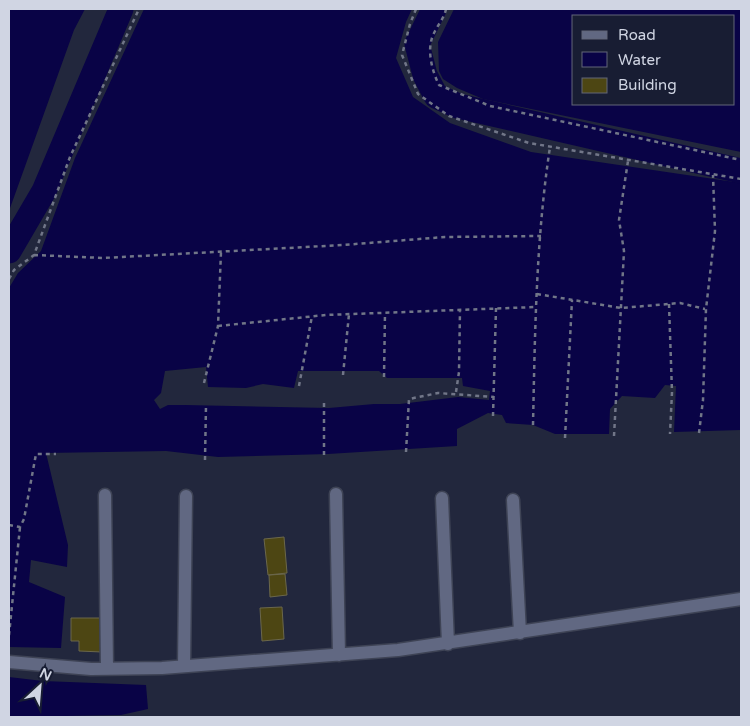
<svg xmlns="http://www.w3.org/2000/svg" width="750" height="726" viewBox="0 0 750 726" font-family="'Varela Round',sans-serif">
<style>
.water{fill:#090346;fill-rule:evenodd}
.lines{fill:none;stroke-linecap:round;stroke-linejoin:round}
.river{stroke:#090346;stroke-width:25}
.building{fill:#4d4613;stroke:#6b674b}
.minor-casing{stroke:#3e4355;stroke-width:15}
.path{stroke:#717688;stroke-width:2.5;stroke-dasharray:4 4;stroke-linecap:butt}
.minor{stroke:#616882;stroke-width:12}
</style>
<rect width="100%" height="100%" fill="#22273d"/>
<path class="water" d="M9,9H85L74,30L9,211Z
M144,9H412L406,22L396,58L413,97L450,123L531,152L741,183V430L674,432L676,386L665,385L655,398L622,396L610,409L609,434H555L533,425L506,423L502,415L488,413L457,429V446L328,454L218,457L166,451L46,453L68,545L67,567L31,560L29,582L65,597L61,648L9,647V288L18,273L41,251L75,158ZM206,367L208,387L246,388L263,384L294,388L298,371H379L387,378H462L463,386L490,391L489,400L458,397L400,404H374L329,408L185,405H168L160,409L154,400L161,393L165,371Z
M454,9H741V152L483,99L457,88L443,79L439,71L438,42ZM574,16H734V104H574Z
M9,677L43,681L146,685L148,709L121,715L9,717Z"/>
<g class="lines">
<path class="river" d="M434,9L417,44L425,75L436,96L458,106L741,171
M9,251L44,191L121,9"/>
</g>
<path class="building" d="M284,537L287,573L268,575L264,539Z
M285,574L287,595L270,597L269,575Z
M282,607L284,639L262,641L260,608Z
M71,618H103L102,652L79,651V641H71Z"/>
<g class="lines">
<defs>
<path id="minor" d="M336,494L339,655
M105,495L107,669
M442,498L448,644
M513,500L520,633
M9,662L91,669L162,668L398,650L741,599
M184,666L186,496"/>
</defs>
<use href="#minor" class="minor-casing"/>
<path class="path" d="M416,9L410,24L402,55L418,94L449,116L529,143L741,179
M446,9C444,20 433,30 431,42C428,55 433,73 439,85L490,106L741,160
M34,255L103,258L343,245L445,237L541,236
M9,279L14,270L34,255L70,157L139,9
M537,294L621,308L680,303L705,309
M669,304L672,392L670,434
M218,326L326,315L536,307
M343,375L349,314
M384,377L385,313
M204,383L218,326L221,252
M299,386L312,316
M456,392L459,372L460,310
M324,403V456
M493,416L496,308
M533,425C535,332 536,239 550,147
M699,433L703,400L706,309L715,231L713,175
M614,436L624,251L619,220L628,161
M565,438L572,300
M406,452L409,399L438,393L494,397
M205,460L206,405
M9,525L20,527L24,519L36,454H56
M9,635L20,527"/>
<use href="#minor" class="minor"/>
</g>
<rect width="750" height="726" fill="none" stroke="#d0d5e3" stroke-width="20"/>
<rect x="572" y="15" width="162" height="90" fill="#181d33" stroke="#626779"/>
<rect x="582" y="31" width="25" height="8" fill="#616882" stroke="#626779"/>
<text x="618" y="40" font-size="15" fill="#d0d5e3">Road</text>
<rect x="582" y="52" width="25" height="15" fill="#090346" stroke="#626779"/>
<text x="618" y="65" font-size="15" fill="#d0d5e3">Water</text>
<rect x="582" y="78" width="25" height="15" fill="#4d4613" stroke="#626779"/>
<text x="618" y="90" font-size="15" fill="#d0d5e3">Building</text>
<g transform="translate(40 686) rotate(26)" stroke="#181d33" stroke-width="4" paint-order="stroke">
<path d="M0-4L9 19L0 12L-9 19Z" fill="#d0d5e3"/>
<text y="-8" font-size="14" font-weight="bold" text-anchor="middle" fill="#d0d5e3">N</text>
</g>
</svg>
